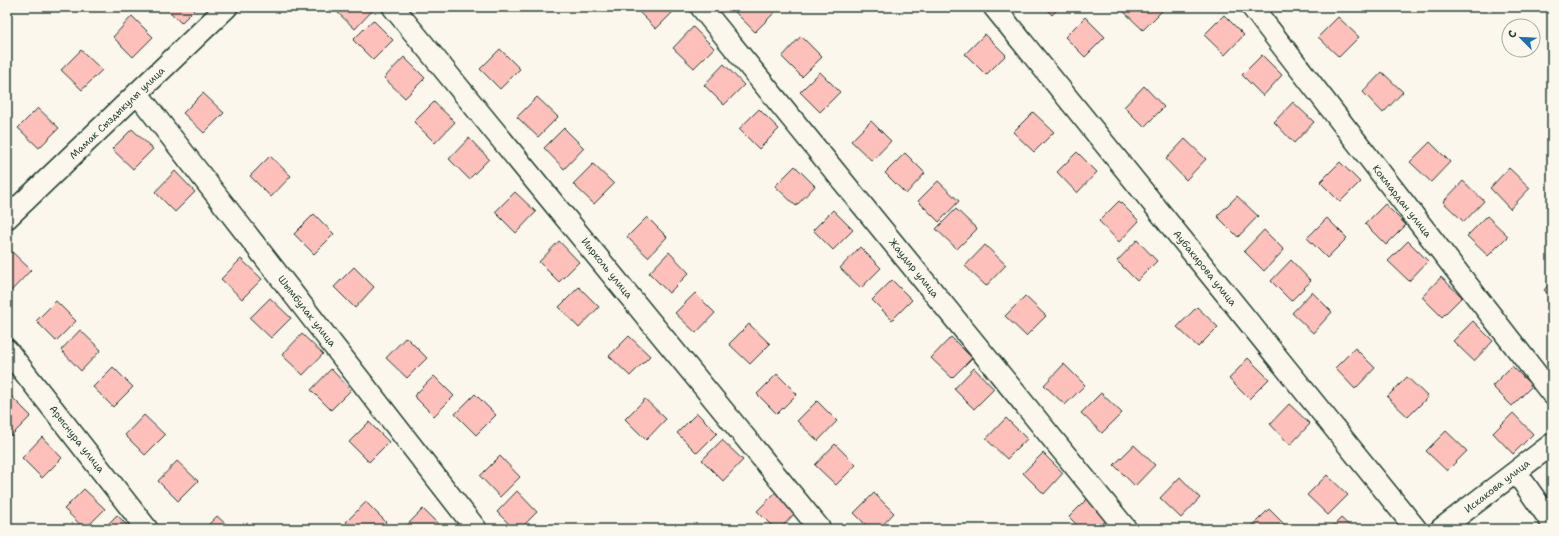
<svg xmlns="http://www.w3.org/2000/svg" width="1559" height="536" viewBox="0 0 1559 536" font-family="'Shantell Sans',sans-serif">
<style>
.building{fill:#fdc0bb;stroke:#1f3d34}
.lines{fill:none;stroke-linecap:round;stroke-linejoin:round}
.minor-casing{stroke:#1f3d34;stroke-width:24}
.minor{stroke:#fbf7ec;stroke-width:21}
.labels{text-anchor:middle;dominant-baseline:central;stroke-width:3;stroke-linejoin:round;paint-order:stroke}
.street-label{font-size:10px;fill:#1f3d34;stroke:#fbf7ec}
</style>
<rect width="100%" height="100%" fill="#fbf7ec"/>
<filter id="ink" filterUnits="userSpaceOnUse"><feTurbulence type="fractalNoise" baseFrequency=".025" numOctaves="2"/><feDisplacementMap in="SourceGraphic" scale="8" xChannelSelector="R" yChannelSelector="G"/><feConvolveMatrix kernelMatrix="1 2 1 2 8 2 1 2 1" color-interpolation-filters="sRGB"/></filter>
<g filter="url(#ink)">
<path class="building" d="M165,7H197L181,23Z
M336,7H372L374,9L355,29L334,9Z
M637,7H675L676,9L656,29L636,9Z
M740,7H770L775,12L755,32L735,12Z
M1044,7H1060L1052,15Z
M1125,7H1159L1163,10L1143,30L1122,10Z
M1224,15L1244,35L1225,55L1204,35Z
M132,16L153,37L133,57L113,37Z
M1085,17L1105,37L1085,57L1065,37Z
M1338,17L1359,37L1339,57L1318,37Z
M373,20L393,40L373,60L353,40Z
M693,27L714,48L694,68L673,48Z
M985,34L1006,55L986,75L965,54Z
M801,36L822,57L802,77L782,57Z
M500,49L520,69L500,89L480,69Z
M81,50L102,70L82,90L61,70Z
M1262,55L1282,75L1263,96L1242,75Z
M404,57L425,78L405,98L384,78Z
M724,64L744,85L724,105L704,85Z
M820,72L840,92L820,112L800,92Z
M1382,72L1403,92L1383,113L1363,92Z
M1144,86L1164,107L1144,127L1124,107Z
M203,93L224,113L204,133L183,113Z
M537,97L558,117L538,137L517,117Z
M434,102L455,122L435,143L414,122Z
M1293,102L1314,122L1294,143L1274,122Z
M38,108L59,128L39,148L18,128Z
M759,109L779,129L759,149L739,129Z
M1033,112L1054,132L1034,152L1013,132Z
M871,121L891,141L872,161L851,141Z
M564,128L584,148L564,169L544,148Z
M132,129L153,149L133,169L112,149Z
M469,138L489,159L469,179L449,159Z
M1185,139L1206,159L1186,180L1166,159Z
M1430,142L1450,162L1431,182L1410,162Z
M1077,152L1097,172L1077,193L1057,172Z
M905,153L925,173L906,194L885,173Z
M270,156L291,176L271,197L250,176Z
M1340,162L1360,182L1340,202L1320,182Z
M593,164L614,184L594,204L573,184Z
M795,166L815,186L796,206L775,186Z
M1509,168L1530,188L1510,209L1490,188Z
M175,171L195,192L175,212L155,192Z
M938,181L959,201L939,222L918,201Z
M1463,181L1484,201L1464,222L1443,202Z
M515,192L536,212L516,233L495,212Z
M1237,196L1258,216L1238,237L1217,216Z
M1119,201L1139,221L1119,242L1099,221Z
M1385,204L1406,225L1386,245L1365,224Z
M956,209L977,229L957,249L936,229Z
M833,210L853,230L833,250L813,230Z
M314,214L334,234L314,254L294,234Z
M1487,216L1508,236L1488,256L1467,236Z
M647,217L667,237L648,257L627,237Z
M1327,218L1347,238L1327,258L1307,238Z
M1264,230L1284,250L1264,271L1244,251Z
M1137,240L1157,261L1137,281L1117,261Z
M559,241L579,262L559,282L539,262Z
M1408,241L1428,261L1409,281L1388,261Z
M985,245L1006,265L986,286L965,266Z
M860,247L881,268L861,288L840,268Z
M10,250L31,270L11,291L7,287V254Z
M669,252L689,273L669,293L649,273Z
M241,259L262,279L242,299L221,279Z
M1291,260L1311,281L1291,301L1271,281Z
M354,267L374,287L355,308L334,287Z
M1441,277L1462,297L1442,317L1422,297Z
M892,280L912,300L892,320L872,300Z
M1552,281V298L1544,290Z
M579,287L599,307L579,328L559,307Z
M1312,292L1332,312L1313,333L1292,313Z
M695,293L715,313L696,333L675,313Z
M1025,296L1046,316L1026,336L1005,316Z
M270,298L291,318L271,338L250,318Z
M56,301L76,321L56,341L36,321Z
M1197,307L1218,327L1198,347L1177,327Z
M1473,321L1493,341L1474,361L1453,341Z
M749,324L770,344L750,364L729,344Z
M80,330L101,350L81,371L61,350Z
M302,334L323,354L303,375L282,355Z
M629,336L650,356L630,376L609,356Z
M406,337L427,358L407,378L386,358Z
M951,337L972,358L952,378L931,358Z
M1355,348L1375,368L1355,389L1335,368Z
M1248,358L1269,379L1249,399L1229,379Z
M1064,364L1085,385L1065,405L1044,385Z
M1512,366L1532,386L1512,406L1492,386Z
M113,367L133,387L113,407L93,387Z
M974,368L994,389L974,409L954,389Z
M331,369L351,390L331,410L311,390Z
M777,374L797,394L777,414L757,394Z
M434,376L454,396L434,416L414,396Z
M1407,377L1428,397L1408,417L1387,397Z
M1101,393L1122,413L1102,433L1081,413Z
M475,394L496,415L476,435L455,414Z
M11,396L31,416L11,436L7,432V400Z
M645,399L666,419L646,440L625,419Z
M817,401L837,421L818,441L797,421Z
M1289,404L1310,424L1290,445L1270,424Z
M697,413L717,433L697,453L677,433Z
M1513,413L1533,434L1513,454L1493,433Z
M144,415L165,435L145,455L125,435Z
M1006,418L1027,439L1007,459L986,439Z
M369,422L389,442L369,462L349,442Z
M1446,431L1467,451L1447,471L1426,451Z
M42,437L62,458L42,478L22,458Z
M722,440L743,460L723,481L702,460Z
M835,444L856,465L836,485L815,465Z
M1134,445L1155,465L1135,486L1114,465Z
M1043,453L1063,473L1044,494L1023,473Z
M500,456L520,477L500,497L480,476Z
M177,461L198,481L178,501L158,481Z
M1327,475L1348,495L1328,515L1307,495Z
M1180,477L1200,498L1181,518L1160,498Z
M84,489L105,509L85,529L64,509Z
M517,491L537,512L520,529H514L497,512Z
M777,491L797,511L780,529H775L757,511Z
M874,493L894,513L879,529H870L854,513Z
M1089,497L1109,517L1098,529H1081L1069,517Z
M366,502L386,522L379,529H353L346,522Z
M423,509L443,529H403Z
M1269,509L1289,529H1249Z
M117,515L131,529H103Z
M217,516L231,529H204Z
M1341,518L1353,529H1330Z"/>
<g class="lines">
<defs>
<path id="minor" d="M393,7L820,529
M701,7L1126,529
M994,7L1416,529
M1252,7L1552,394
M137,93L476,529
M7,218L227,7
M7,350L147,529
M1516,472L1552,523
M1441,529L1552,444"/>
</defs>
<use href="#minor" class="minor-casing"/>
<use href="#minor" class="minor"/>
</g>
</g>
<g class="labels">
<g class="street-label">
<text transform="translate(117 113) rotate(-44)">Мамак Сыздыкулы улица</text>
<text transform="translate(1402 201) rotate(52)">Кокмардан улица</text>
<text transform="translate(607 268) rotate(51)">Иирколь улица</text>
<text transform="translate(914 268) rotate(51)">Жаудир улица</text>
<text transform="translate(1205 268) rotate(51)">Аубакирова улица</text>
<text transform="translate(307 311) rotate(52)">Шымбулак улица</text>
<text transform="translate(77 439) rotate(52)">Арыснура улица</text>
<text transform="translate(1497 486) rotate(-38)">Искакова улица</text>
</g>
</g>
<rect width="1559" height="536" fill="none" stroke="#fbf7ec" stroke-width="24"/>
<rect x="12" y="12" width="1535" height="512" fill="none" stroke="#1f3d34" stroke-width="1.5" filter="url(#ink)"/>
<g transform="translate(1521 38) rotate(294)"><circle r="19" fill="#fbf7ec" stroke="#a3ada2"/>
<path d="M0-3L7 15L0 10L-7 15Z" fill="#1f6fb2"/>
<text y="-6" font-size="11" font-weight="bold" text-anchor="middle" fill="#1f3d34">С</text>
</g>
</svg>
